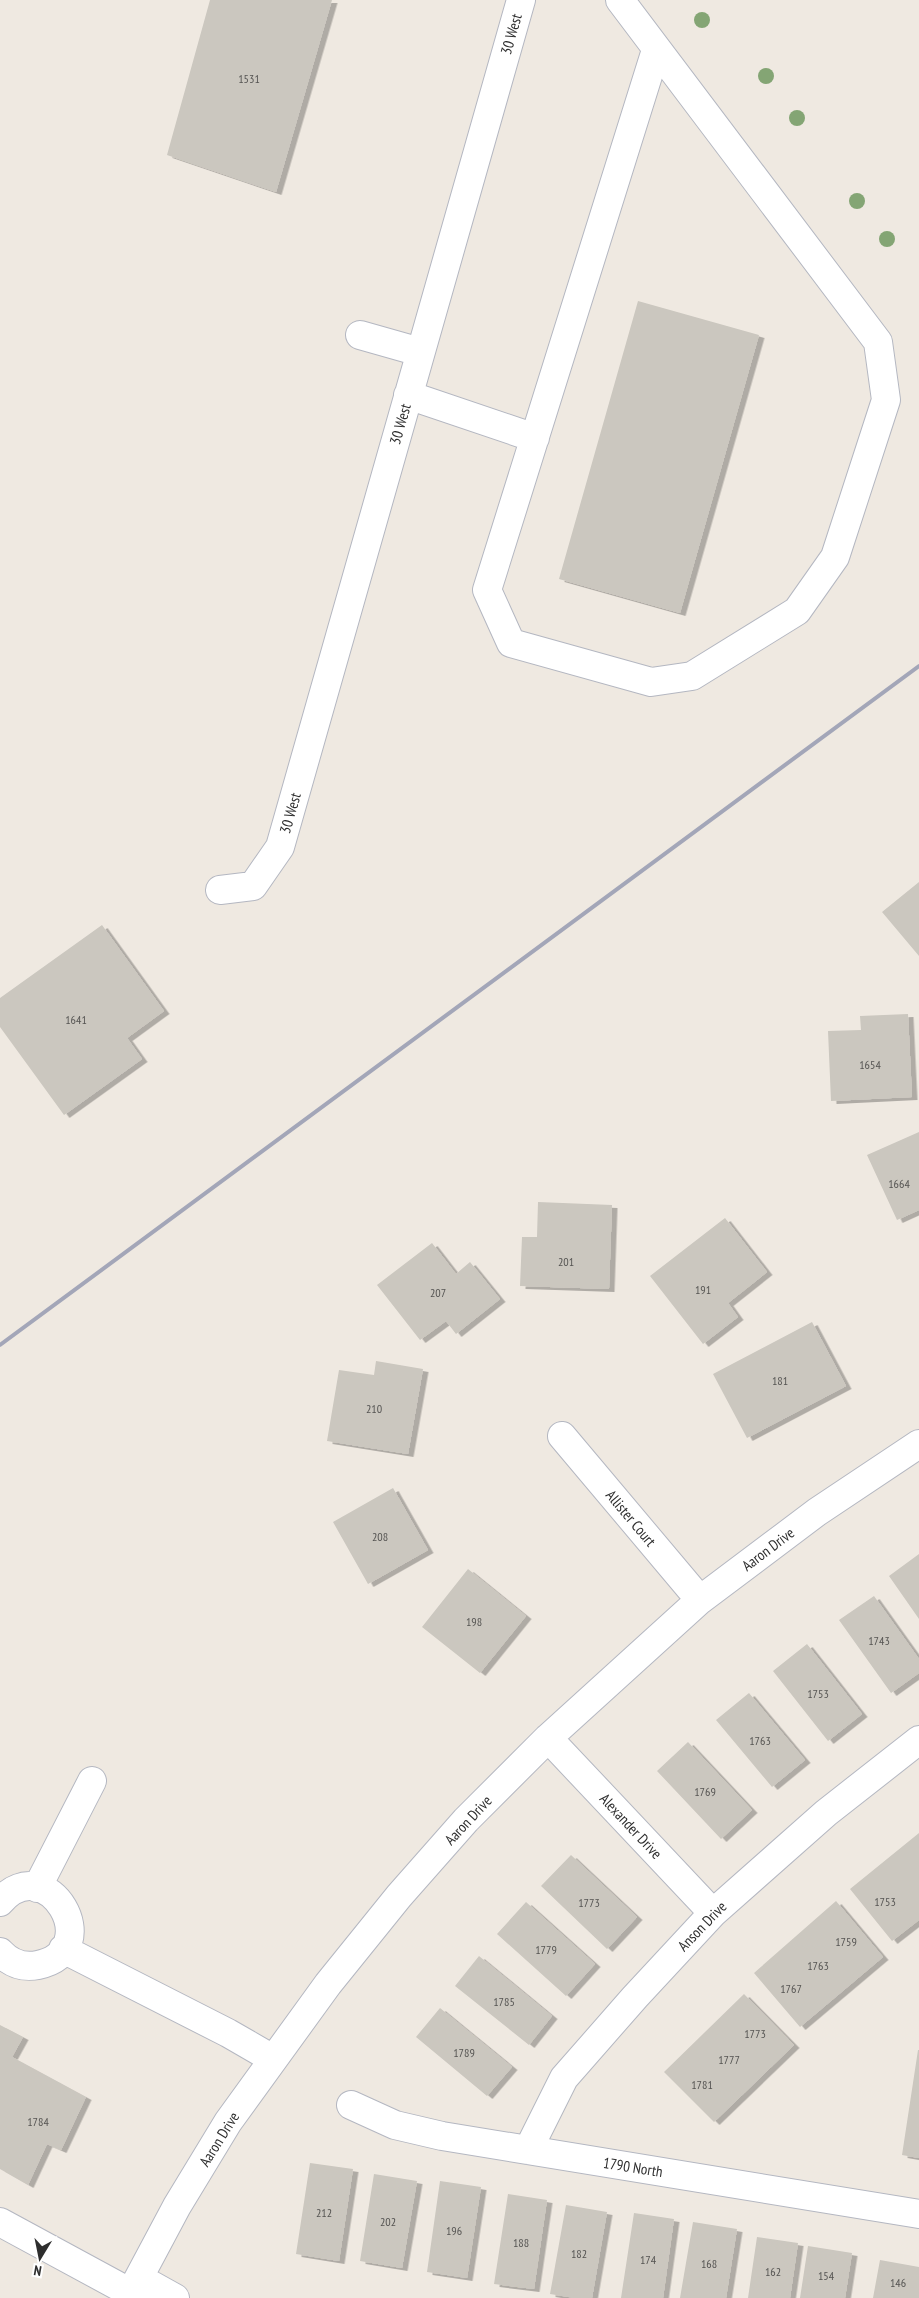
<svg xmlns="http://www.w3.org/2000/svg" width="919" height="2298" viewBox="0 0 919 2298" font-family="'PT Sans Narrow',sans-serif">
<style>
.building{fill:#cbc7bf;filter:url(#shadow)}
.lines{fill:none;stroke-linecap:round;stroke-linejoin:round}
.minor-casing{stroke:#b4b7c1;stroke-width:30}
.minor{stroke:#fff;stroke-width:28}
.rail{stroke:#a3a6b8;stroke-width:4}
.tree{fill:#84a574}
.labels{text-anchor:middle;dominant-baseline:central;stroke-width:4;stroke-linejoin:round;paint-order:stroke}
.number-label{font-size:12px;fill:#555452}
.street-label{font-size:15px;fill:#2e2e2e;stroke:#fff}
</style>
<defs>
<filter id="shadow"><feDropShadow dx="5.5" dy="3" stdDeviation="0" flood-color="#0004"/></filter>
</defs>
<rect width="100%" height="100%" fill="#efe9e1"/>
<path class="building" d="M210,0H332L276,192L167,155Z
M638,301L759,335L680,613L559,579Z
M919,882V956L882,912Z
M102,925L164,1011L127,1038L142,1059L64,1115L0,1027V998Z
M908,1014L912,1097L831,1101L828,1031L861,1030L860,1016Z
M919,1132V1210L897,1220L867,1155Z
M538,1202L612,1205L609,1289L520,1286L522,1237H537Z
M725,1218L767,1272L728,1303L738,1317L703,1344L650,1276Z
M432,1243L456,1274L470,1262L500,1299L456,1334L446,1321L420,1340L377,1285Z
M812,1322L846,1386L747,1438L713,1374Z
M376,1361L423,1369L408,1454L327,1441L339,1370L374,1375Z
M393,1488L428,1550L368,1584L333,1522Z
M919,1554V1619L889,1576Z
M468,1569L526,1616L480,1673L422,1627Z
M874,1596L919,1659V1673L891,1693L839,1620Z
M807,1644L862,1714L828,1741L773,1671Z
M749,1693L805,1760L772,1787L716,1720Z
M688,1742L752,1810L721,1839L657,1771Z
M919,1833V1920L892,1941L850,1889Z
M571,1855L637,1917L607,1949L541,1886Z
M836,1901L883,1957L800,2027L754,1973Z
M526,1902L595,1964L566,1996L497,1934Z
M479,1956L552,2016L529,2045L455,1986Z
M744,1994L794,2045L714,2122L664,2072Z
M440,2008L512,2067L487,2096L416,2037Z
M0,2025L23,2037L12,2057L86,2097L61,2150L47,2144L28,2185L0,2169Z
M918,2050H919V2158L902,2155Z
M310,2163L353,2169L339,2261L296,2254Z
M374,2174L417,2181L402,2268L360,2261Z
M440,2181L481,2187L467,2278L427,2272Z
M508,2194L547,2200L534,2289L494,2284Z
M566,2205L607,2212L592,2298H575L550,2294Z
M634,2213L674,2219L663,2298H621Z
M693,2222L737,2229L726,2298H680Z
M757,2237L798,2243L790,2298H748Z
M808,2246L852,2253L845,2298H800Z
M880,2260L919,2267V2298H873Z"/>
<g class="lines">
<defs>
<path id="minor" d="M620,0L878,342L886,400L835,557L797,611L692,676L651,682L511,643L487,590L656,50
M360,335L420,352
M408,395L535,438
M220,890L253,886L280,847L521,0
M562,1436L700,1600
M548,1738L713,1913
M37,1888L92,1781
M0,1902C47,1847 108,1951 38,1965C23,1968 10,1963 0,1952
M63,1949L228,2033L273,2059
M351,2105L395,2125L442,2136L919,2214
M528,2150L564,2078L635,1997L713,1913L826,1813L919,1740
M0,2222L131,2293
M139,2278L175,2298
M128,2298L177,2206L228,2122L328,1984L399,1896L466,1820L548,1738L700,1600L817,1512L919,1444"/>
</defs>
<use href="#minor" class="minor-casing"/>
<use href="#minor" class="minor"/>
<path class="rail" d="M0,1345L919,666"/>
</g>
<g class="tree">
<circle cx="702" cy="20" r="8"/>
<circle cx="766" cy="76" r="8"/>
<circle cx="797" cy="118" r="8"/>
<circle cx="857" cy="201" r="8"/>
<circle cx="887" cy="239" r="8"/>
</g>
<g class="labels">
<g class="number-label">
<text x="249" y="78">1531</text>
<text x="76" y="1019">1641</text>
<text x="870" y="1064">1654</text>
<text x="899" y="1183">1664</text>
<text x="566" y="1261">201</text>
<text x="703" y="1289">191</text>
<text x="438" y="1292">207</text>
<text x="780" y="1380">181</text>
<text x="374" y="1408">210</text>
<text x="380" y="1536">208</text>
<text x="474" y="1621">198</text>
<text x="879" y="1640">1743</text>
<text x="818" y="1693">1753</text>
<text x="760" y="1740">1763</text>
<text x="705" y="1791">1769</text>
<text x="885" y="1901">1753</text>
<text x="589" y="1902">1773</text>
<text x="846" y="1941">1759</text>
<text x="546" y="1949">1779</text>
<text x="818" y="1965">1763</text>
<text x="791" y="1988">1767</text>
<text x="504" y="2001">1785</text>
<text x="755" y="2033">1773</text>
<text x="464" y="2052">1789</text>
<text x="729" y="2059">1777</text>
<text x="702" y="2084">1781</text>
<text x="38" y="2121">1784</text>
<text x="324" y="2212">212</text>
<text x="388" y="2221">202</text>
<text x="454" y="2230">196</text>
<text x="521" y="2242">188</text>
<text x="579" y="2253">182</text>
<text x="648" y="2259">174</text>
<text x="709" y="2263">168</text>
<text x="773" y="2271">162</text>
<text x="826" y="2275">154</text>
<text x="898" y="2282">146</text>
</g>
<g class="street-label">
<text transform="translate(511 34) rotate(-74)">30 West</text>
<text transform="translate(400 424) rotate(-74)">30 West</text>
<text transform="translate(290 813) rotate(-74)">30 West</text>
<text transform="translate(631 1518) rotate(50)">Allister Court</text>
<text transform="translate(768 1549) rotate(-37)">Aaron Drive</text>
<text transform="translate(468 1820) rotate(-47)">Aaron Drive</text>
<text transform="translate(631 1826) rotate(47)">Alexander Drive</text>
<text transform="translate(702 1926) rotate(-46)">Anson Drive</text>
<text transform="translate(219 2139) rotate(-58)">Aaron Drive</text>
<text transform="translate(633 2167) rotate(9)">1790 North</text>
</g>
</g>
<g transform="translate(40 2258) rotate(190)" stroke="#ffffff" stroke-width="4" paint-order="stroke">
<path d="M0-4L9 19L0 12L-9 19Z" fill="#2e2e2e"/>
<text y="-8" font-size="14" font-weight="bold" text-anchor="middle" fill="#2e2e2e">N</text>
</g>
</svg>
